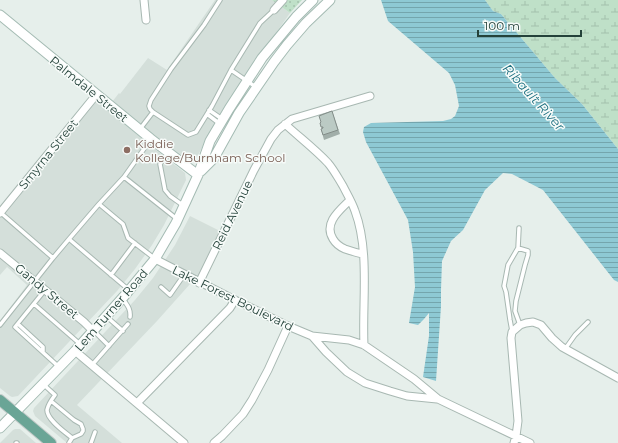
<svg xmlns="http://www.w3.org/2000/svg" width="618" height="443" viewBox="0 0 618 443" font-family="Montserrat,sans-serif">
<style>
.built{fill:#d4dfda}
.wetland{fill:url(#wetland-marsh)}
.park{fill:url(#park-dots)}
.water{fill:url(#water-rules)}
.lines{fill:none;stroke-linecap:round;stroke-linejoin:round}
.lane-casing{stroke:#a8b8b2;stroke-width:5.5}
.street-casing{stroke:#a8b8b2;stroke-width:9}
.secondary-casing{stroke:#a4bbb3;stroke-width:11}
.primary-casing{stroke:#c2cac8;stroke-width:12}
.lane{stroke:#fff;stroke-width:3.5}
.street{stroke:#fff;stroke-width:7}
.secondary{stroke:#fff;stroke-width:9}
.primary{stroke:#6aa596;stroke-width:10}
.wall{fill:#a1aea9}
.building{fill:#bbcac4;stroke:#838d89}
.education-dot{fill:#8d6e63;stroke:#f7fbf9;stroke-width:1.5}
.labels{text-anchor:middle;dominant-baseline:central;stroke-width:3;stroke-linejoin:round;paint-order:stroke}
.street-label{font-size:12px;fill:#24423a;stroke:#f7fbf9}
.education-label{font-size:12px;fill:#785e54;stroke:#f7fbf9;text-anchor:start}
.water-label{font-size:13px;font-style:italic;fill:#1c6f80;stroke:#f7fbf9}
</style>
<defs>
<pattern id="wetland-marsh" width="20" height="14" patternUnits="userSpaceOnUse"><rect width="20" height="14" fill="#bfe0c8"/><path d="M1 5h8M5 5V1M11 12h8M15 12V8" fill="none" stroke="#a4c1ad"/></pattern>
<pattern id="park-dots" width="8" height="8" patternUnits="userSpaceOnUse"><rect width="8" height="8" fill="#bfe0c8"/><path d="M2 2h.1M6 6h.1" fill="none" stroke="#a4c1ad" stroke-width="1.8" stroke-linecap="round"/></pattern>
<pattern id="water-rules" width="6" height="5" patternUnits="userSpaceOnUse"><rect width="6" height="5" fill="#8ec9d4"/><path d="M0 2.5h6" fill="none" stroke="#74a5ad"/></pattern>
</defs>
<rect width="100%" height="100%" fill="#e6efeb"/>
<path class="built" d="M215,0H272L290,13L223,109L197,157L194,159L190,160L187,159L173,150L112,102L119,93L120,94L148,58L167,70Z
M97,100L146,142L185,173L186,180L164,225L152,245L135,269L117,291L18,396L12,397L10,396L0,388V321L27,285L7,267L0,275V217Z
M190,216L220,231L199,274L157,321L77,405L122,443H67L35,416L33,411L34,408L135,300L153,278L175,245Z
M15,429H20L36,443H0L13,430Z"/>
<path class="wetland" d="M485,0H618V149L582,104L555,78L501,14L493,11Z"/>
<path class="park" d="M272,0H302L290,13Z"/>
<path class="water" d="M381,0H485L493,11L501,14L555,78L582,104L618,149V282L614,280L543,190L512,174L503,173L485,190L463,230L451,241L442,261L441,290V306L436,381L423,377L429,336V313L424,319L418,325L409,323L415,287L413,252L408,220L366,142L363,132L364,127L371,123L443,121L451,119L455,116L459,106L455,85L449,73L388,21Z"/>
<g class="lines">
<defs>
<path id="lane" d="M256,87L231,70L260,23L274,10
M209,110L222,119
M153,112L150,109L149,106L151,100L171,69L204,25L220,0
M207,114L220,124
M140,129L153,112L188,135L196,132L212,106L231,70
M168,153L160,164L165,190L170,196L184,206
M124,177L151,139
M99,204L123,224L128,238L154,258
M0,212L53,258
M69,239L99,204L124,177L177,219
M518,248L528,251V255L525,265L516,301L515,311L520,325
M111,275L135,243
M161,287L170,295L184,275
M45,290L15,327L59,367
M123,299C127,305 131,309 130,317
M34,304L80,344
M107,317L123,331
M18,324L43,347V352
M0,325L53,258L69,239L129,290
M94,331L109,346
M512,331L510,320L506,292L504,286L508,265L518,248L519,228
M565,349L575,335L588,322
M92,365L128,324
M43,384L55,395C52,399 48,405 47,410C47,420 65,432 72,438
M51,401L74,420L81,424L83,429V431L81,434L72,438L69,443
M16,443H17
M91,443L95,432"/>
<path id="street" d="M144,0L146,20
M274,10L283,0
M285,124C299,137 315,149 328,163C334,170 338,178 343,186C347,194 352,202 355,211C370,251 362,303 364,345
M350,200C340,210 323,223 333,239C336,244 340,247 345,249C351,251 357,253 363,254
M0,213L96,95
M0,253L84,322L93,331
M155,259L235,300L288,326L312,336L349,340L364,345L414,379L438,399L530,443
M199,283L254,170L271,139L278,130L292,119L370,96
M312,336L326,352L347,372L365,383L390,391L407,396L437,399
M75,351L184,443
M137,403L230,308L235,300
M214,443L222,436L243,414L252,400L268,370L288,326
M514,443L516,436L518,421L511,338L512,332L520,325L526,323L533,322L541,325L552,338L562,347L618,378"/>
<path id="secondary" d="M0,15L151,139L198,175
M201,171L214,158L239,113L274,62L287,45L306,23L330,0
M0,428L75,351L126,294L155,259L176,223L198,175L210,141L229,109L262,58L296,17L313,0"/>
<path id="primary" d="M0,400L51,443"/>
</defs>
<use href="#lane" class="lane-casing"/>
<use href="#street" class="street-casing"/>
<use href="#secondary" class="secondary-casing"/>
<use href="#primary" class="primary-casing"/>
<use href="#lane" class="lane"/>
<use href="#street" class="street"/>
<use href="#secondary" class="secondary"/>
<use href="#primary" class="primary"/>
</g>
<path class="wall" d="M332,111L340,134L324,140L321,129H322L320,123L321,122L324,114Z"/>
<path class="building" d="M332,111L338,130L323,135L321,129L323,128V127H321L320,123L321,122L319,116L324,114Z"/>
<circle class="education-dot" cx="127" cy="150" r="4"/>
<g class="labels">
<g class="street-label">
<text transform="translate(89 89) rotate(39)">Palmdale Street</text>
<text transform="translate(48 154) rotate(-51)">Smyrna Street</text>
<text transform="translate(232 215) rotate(-64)">Reid Avenue</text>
<text transform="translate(47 291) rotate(40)">Gandy Street</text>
<text transform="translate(233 298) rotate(26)">Lake Forest Boulevard</text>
<text transform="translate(111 310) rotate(-49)">Lem Turner Road</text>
</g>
<g class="education-label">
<text x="135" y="143">Kiddie<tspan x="135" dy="14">Kollege/Burnham School</tspan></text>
</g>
<g class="water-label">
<text transform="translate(534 97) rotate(48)">Ribault River</text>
</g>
</g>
<path d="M478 30v6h103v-6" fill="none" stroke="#24423a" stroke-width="2"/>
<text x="484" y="30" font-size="12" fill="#24423a" stroke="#f7fbf9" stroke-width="3" paint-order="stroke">100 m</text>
</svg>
